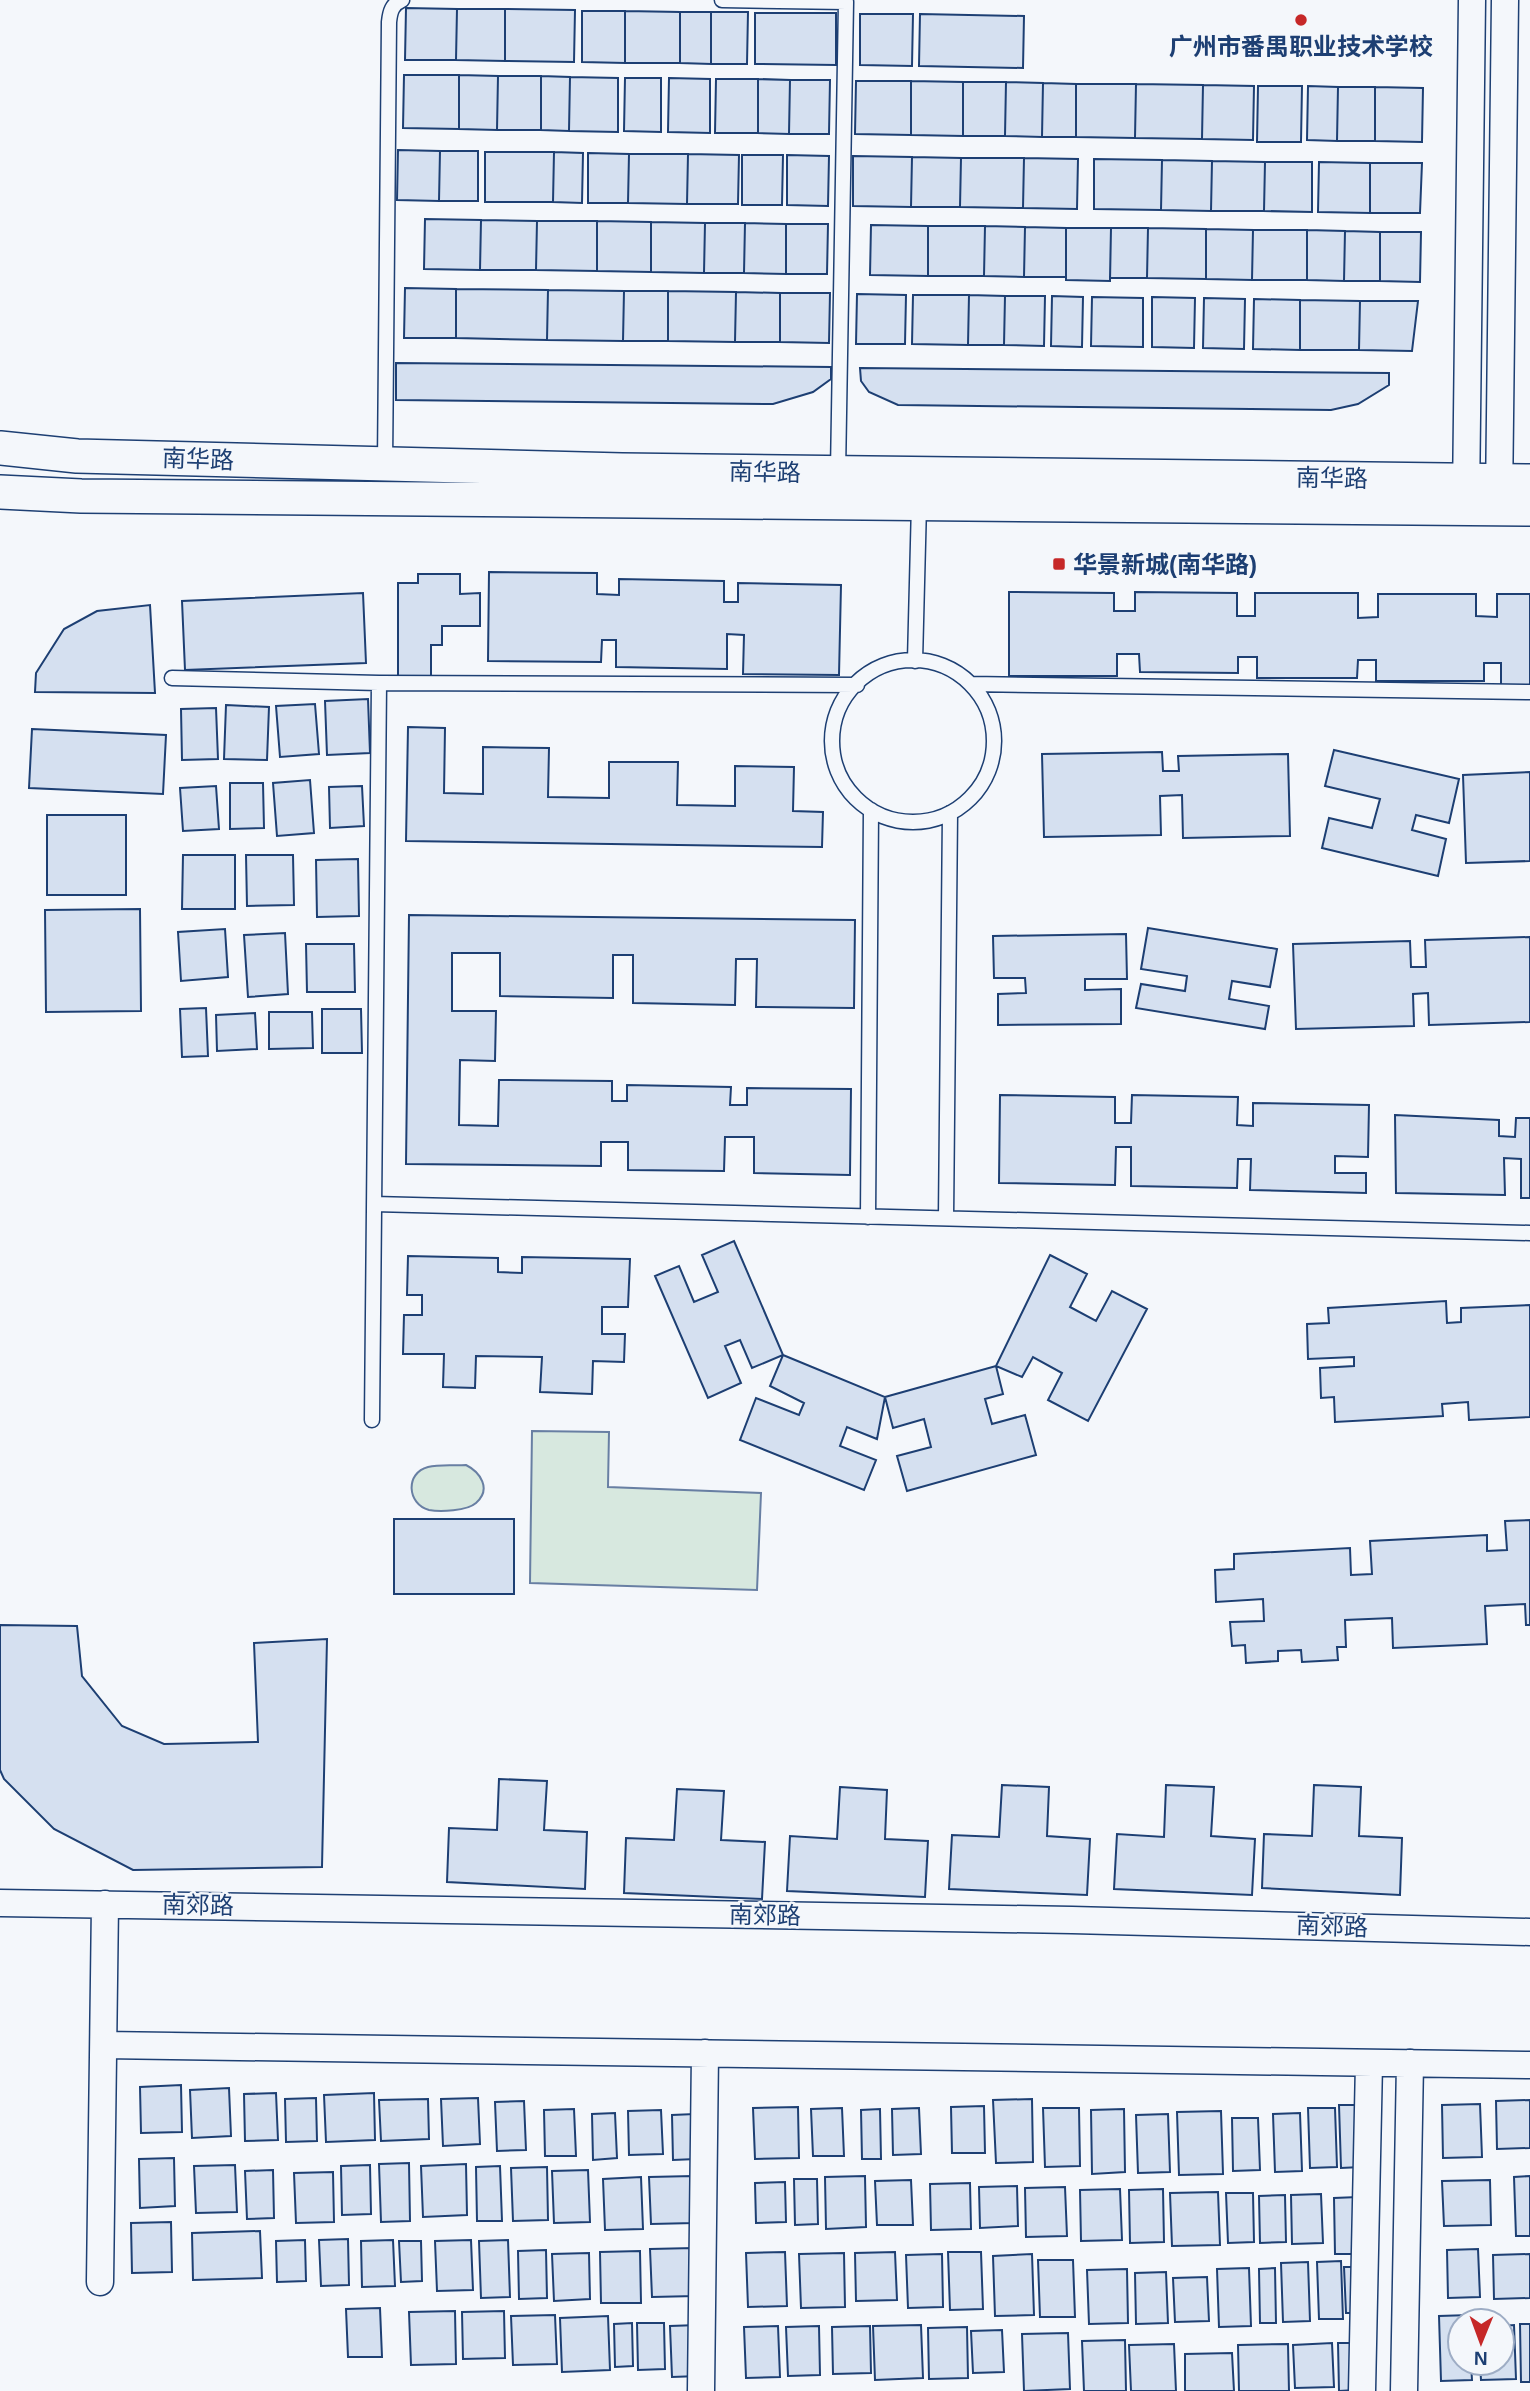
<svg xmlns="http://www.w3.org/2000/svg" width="1530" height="2391" viewBox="0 0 1530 2391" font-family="Helvetica,'Noto Sans SC',sans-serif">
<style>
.green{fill:#d7e8df;stroke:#687fa3;stroke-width:2}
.building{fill:#d5e0f0;stroke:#1d3f73;stroke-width:2}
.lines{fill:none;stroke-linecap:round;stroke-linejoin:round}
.service-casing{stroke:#1d3f73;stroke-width:17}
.minor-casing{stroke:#1d3f73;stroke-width:29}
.tertiary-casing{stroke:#1d3f73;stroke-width:36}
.service{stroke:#f4f7fb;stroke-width:14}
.minor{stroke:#f4f7fb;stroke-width:26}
.tertiary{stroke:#f4f7fb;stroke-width:33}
.poi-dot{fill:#c62828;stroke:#f4f7fb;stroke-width:2.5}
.labels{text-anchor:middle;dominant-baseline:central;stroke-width:5;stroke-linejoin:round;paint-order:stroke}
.poi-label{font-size:24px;font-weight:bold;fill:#1d3f73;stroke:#f4f7fb}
.street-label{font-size:24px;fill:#1d3f73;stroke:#f4f7fb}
</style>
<rect width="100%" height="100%" fill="#f4f7fb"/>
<path class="green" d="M532,1431L609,1432L608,1487L761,1493L757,1590L530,1583Z
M466,1465C480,1472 492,1489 476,1503C467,1511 440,1512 429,1510C407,1504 405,1473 428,1467C440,1464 454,1466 466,1465Z"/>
<path class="building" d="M406,8L457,9L456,60H405Z
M457,9H505V61L456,60Z
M505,9L575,10L574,62L505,61Z
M582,11H625V63L582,62Z
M625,11L680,12V63H625Z
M680,12H711V64L680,63Z
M711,12H748L747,64H711Z
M755,13H836V65L755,64Z
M860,14H913L912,66L860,65Z
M920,14L1024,16L1023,68L919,66Z
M404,75H459V129L403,128Z
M459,75L498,76L497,130L459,129Z
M498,76H541V130H497Z
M541,76L570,77L569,131L541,130Z
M570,77L618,78V132L569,131Z
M625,78H661V132L624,131Z
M669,78L710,79V133L668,132Z
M716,79H758V133H715Z
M758,79L790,80L789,134L758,133Z
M790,80H830L829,134H789Z
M856,81H911V135L855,134Z
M911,81L963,82V136L911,135Z
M963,82H1006L1005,136H963Z
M1006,82L1043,83L1042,137L1005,136Z
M1043,83L1076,84V137H1042Z
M1076,84H1136L1135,138L1076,137Z
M1136,84L1203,85L1202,139L1135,138Z
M1203,85L1254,86L1253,140L1202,139Z
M1258,86H1302L1301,142H1257Z
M1308,86L1338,87L1337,141L1307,140Z
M1338,87H1375V141H1337Z
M1375,87L1423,88L1422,142L1375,141Z
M398,150L440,151L439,201L397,200Z
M440,151H478V201H439Z
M485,152H554L553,202H485Z
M554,152L583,153L582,203L553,202Z
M588,153L629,154L628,203H588Z
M629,154H688L687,204L628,203Z
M688,154L739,155L738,204H687Z
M742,155H783L782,205H742Z
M787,155L829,156L828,206L787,205Z
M853,156L912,157L911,207L853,206Z
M912,157L961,158L960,207H911Z
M961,158H1024L1023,208L960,207Z
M1024,158L1078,159L1077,209L1023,208Z
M1094,159L1162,160L1161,210L1094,209Z
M1162,160L1212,161L1211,211L1161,210Z
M1212,161L1265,162L1264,211H1211Z
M1265,162H1312V212L1264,211Z
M1319,162L1370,163V213L1318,212Z
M1370,163H1422L1420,213H1370Z
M425,219L481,220L480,270L424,269Z
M481,220L537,221L536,270H480Z
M537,221H597V271L536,270Z
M597,221L651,222V272L597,271Z
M651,222L705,223L704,273L651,272Z
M705,223H745L744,273H704Z
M745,223L786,224V274L744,273Z
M786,224H828L827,274H786Z
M871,225L928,226V276L870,275Z
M928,226H985L984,276H928Z
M985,226L1025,227L1024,277L984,276Z
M1025,227L1066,228V277H1024Z
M1066,228H1111L1110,281L1066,280Z
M1111,228H1148L1147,278H1110Z
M1148,228L1206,229V279L1147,278Z
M1206,229L1253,230L1252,280L1206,279Z
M1253,230H1307V280H1252Z
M1307,230L1345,231L1344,281L1307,280Z
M1345,231L1380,232V281H1344Z
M1380,232H1421L1420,282L1380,281Z
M405,288L456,289V338H404Z
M456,289L548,290L547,340L456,338Z
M548,290L624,291L623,341L547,340Z
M624,291H668V341H623Z
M668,291L736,292L735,342L668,341Z
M736,292L780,293V342H735Z
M780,293H830L829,343L780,342Z
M857,294L906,295L905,344H856Z
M913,295H969L968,345L912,344Z
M969,295L1005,296L1004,345H968Z
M1005,296H1045L1044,346L1004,345Z
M1052,296L1083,297L1082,347L1051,346Z
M1092,297L1143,298V347L1091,346Z
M1152,297L1195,298L1194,348L1152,347Z
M1204,298L1245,299L1244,349L1203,348Z
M1254,299L1300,300V350L1253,349Z
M1300,300L1360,301L1359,350H1300Z
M1360,301H1418L1412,351L1359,350Z
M396,363L831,367V379L813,392L773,404L396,400Z
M860,368L1389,373V385L1358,404L1331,410L898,405L869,392L861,381Z
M489,572L597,573V594L619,595V579L724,581V602H738V583L841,585L839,675L743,674L744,635L727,634V669L616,667V640H602L601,662L488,661Z
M418,574H460V594L480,593V626H442V645H431V678H398V583H418Z
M1009,592L1114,593V611H1135V592L1237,593V616H1255V593H1358V618L1378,617V594H1476V616L1497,617V594H1530V686H1501V663H1484V681H1376V660H1358L1357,678H1257V657H1238V673L1140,672L1139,654H1117V676H1009Z
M363,593L366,663L185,670L182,601Z
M150,605L155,693L35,692L36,673L64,629L97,611Z
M368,699L370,753L327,755L325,701Z
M315,704L319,754L280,757L276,706Z
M226,705L269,707L267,760L224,759Z
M216,708L218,759L182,760L181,709Z
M408,727L445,728L444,793L483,794V747L549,748L548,797L609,798V762H678L677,805L735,806V766L794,767L793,811L823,812L822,847L406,841Z
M32,729L166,735L163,794L29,788Z
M1334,750L1459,779L1449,823L1416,815L1412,830L1446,839L1438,876L1322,848L1329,818L1372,828L1380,799L1325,786Z
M1162,752L1163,771H1179L1178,756L1288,754L1290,836L1183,838L1182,795L1160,796L1161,835L1044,837L1042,754Z
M1530,772V861L1466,863L1463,775Z
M310,780L314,833L277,836L273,783Z
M230,783H263L264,828L230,829Z
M216,786L219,829L183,831L180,788Z
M362,786L364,826L330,828L329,787Z
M47,815H126V895H47Z
M183,855H235V909H182Z
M246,855H293L294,905L247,906Z
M358,859L359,916L317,917L316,860Z
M140,909L141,1011L46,1012L45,910Z
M409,915L855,920L854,1008L756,1007L757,959H736L735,1005L633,1003V955H613V998L500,996V953H452V1011H496L495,1061L460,1060L459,1125L498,1126L499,1080L612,1081V1101H627V1085L731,1087L730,1105H747V1088L851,1089L850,1175L754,1173V1137H725L724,1171L628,1170V1142H601V1166L406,1164Z
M1148,928L1277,949L1270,987L1232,981L1229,999L1269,1006L1265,1029L1136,1008L1141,984L1185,991L1187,976L1141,969Z
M225,929L228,977L181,981L178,932Z
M285,933L288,994L248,997L244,935Z
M1126,934L1127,979H1085V990L1121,989V1024L998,1025V994L1026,993L1025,978H994L993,936Z
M1530,937V1022L1429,1025L1428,993L1413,994L1414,1026L1296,1029L1293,944L1410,941L1411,967H1426L1425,940Z
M306,944H354L355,992H307Z
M206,1008L208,1056L182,1057L180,1009Z
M322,1009H361L362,1053H322Z
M269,1012H312L313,1048L269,1049Z
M255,1013L257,1049L217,1051L216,1015Z
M1000,1095L1115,1097V1123H1131L1132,1095L1238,1097L1237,1125L1253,1126V1103L1369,1105L1368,1157L1335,1156V1173H1366V1193L1250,1190L1251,1159H1238L1237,1188L1131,1186V1147H1116L1115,1185L999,1183Z
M1395,1115L1499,1120V1136L1515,1137L1516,1118H1530V1198H1521V1159L1504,1158L1505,1195L1396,1193Z
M734,1241L783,1355L752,1368L740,1340L725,1346L741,1383L708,1398L655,1276L679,1266L694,1302L718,1292L702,1255Z
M1050,1255L1087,1274L1070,1307L1096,1321L1112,1291L1147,1309L1088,1421L1048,1400L1062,1373L1033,1357L1022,1377L996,1366Z
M408,1256L498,1258V1272L522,1273V1257L630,1259L628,1307H602V1334H625L624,1362L593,1361L592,1394L540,1392L542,1357L476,1356L475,1388L443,1387L444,1354H403L404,1315H422V1295H407Z
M1446,1301L1447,1323L1461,1322V1308L1530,1305V1417L1469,1420L1468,1402L1442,1404L1443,1416L1335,1422L1334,1397L1321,1398L1320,1368L1354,1366V1357L1308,1359L1307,1324L1329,1323L1328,1308Z
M783,1355L885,1397L877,1439L847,1427L840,1446L876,1460L864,1490L740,1440L756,1398L799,1415L804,1403L770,1386Z
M996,1366L1003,1394L985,1399L992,1424L1025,1415L1036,1455L907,1491L897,1456L931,1447L924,1419L893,1428L885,1397Z
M394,1519H514V1594H394Z
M1530,1520V1625H1526L1525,1604L1485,1606L1487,1644L1393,1648L1392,1618L1345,1620L1346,1647H1337L1338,1660L1302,1662L1301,1650L1278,1651V1661L1246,1663L1245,1645L1232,1646L1230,1622L1264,1621L1263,1599L1216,1602L1215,1570L1234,1569V1554L1350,1548L1351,1575L1372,1574L1370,1541L1487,1535V1551L1507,1550L1505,1521Z
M0,1625L77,1626L82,1676L122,1726L164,1744L258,1742L254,1643L327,1639L322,1867L133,1870L54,1829L4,1779L0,1770Z
M499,1779L547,1781L544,1830L587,1832L585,1889L447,1882L449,1828L497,1830Z
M1002,1785L1049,1787L1047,1836L1090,1839L1087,1895L949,1889L952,1835L999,1837Z
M1166,1785L1214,1787L1211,1836L1255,1839L1252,1895L1114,1889L1117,1834L1164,1837Z
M1314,1785L1361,1787L1359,1836L1402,1838L1400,1895L1262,1888L1264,1834L1312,1836Z
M840,1787L887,1790L885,1839L928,1841L925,1897L787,1891L790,1836L837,1839Z
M677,1789L724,1791L721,1840L765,1842L762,1899L624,1893L626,1838L674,1840Z
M181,2085L182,2132L141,2133L140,2087Z
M229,2088L231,2136L192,2138L190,2090Z
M276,2093L278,2140L245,2141L244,2094Z
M374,2093L375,2140L326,2142L324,2095Z
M316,2098L317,2141L286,2142L285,2099Z
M478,2098L480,2144L443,2146L441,2099Z
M428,2099L429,2139L381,2141L379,2100Z
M1032,2099L1033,2162L996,2163L993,2100Z
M1530,2100V2148L1497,2149L1496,2101Z
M524,2101L526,2150L497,2151L495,2102Z
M1480,2104L1482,2157L1443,2158L1442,2105Z
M1339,2105H1359L1361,2167L1341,2168Z
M984,2106L985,2153H952L951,2107Z
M798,2107L799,2158L755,2159L753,2108Z
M842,2108L844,2156H813L811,2109Z
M919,2108L921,2154L893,2155L892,2109Z
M1043,2108H1079L1080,2166L1045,2167Z
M1308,2108H1335L1337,2167L1310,2168Z
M574,2109L576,2156H545L544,2110Z
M880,2109L881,2159H862L861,2110Z
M1124,2109L1125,2172L1092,2174L1091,2110Z
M661,2110L663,2154L629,2155L628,2111Z
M1221,2111L1223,2174L1179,2175L1177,2112Z
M615,2113L617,2158L593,2160L592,2114Z
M1300,2113L1302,2171L1275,2172L1273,2114Z
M695,2114L696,2159L673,2160L672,2115Z
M1168,2114L1170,2172L1138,2173L1136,2115Z
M1232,2118H1258L1260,2170L1233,2171Z
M174,2158L175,2206L140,2208L139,2159Z
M409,2163L410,2221L381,2222L379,2164Z
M466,2164L467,2215L423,2217L421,2166Z
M235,2165L237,2212L196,2213L194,2166Z
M370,2165L371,2214L342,2215L341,2166Z
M500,2166L502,2221H477L476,2167Z
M547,2167L548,2220L513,2221L511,2168Z
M273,2170L274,2218L247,2219L245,2171Z
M588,2170L590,2222L554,2223L552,2171Z
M333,2172L334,2222L296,2223L294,2173Z
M693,2176L694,2223L651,2224L649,2177Z
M865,2176L866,2227L826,2229L825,2177Z
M1530,2176V2236H1516L1514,2177Z
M641,2177L643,2229L605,2230L603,2179Z
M794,2179H817L818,2224L795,2225Z
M911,2180L913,2225H877L875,2181Z
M1490,2180L1491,2225L1444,2226L1442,2181Z
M785,2182L786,2222L756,2223L755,2183Z
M970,2183L971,2229L931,2230L930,2184Z
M1017,2186L1018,2226L980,2228L979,2187Z
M1065,2187L1067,2236L1026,2237L1025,2188Z
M1120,2189L1122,2240L1081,2241L1080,2190Z
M1163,2189L1164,2242L1130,2243L1129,2190Z
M1218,2192L1220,2245L1172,2246L1170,2193Z
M1226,2193H1253L1254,2242L1228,2243Z
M1321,2194L1323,2243L1292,2244L1291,2195Z
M1285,2195L1286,2242L1260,2243L1259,2196Z
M1358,2197L1359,2254H1335L1334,2198Z
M171,2222L172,2272L132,2273L131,2223Z
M260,2231L262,2278L193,2280L192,2233Z
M348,2239L349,2285L321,2286L319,2240Z
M305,2240L306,2281L277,2282L276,2241Z
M393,2240L395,2286L362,2287L361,2241Z
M471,2240L473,2290L437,2291L435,2241Z
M508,2240L510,2297L481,2298L479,2241Z
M399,2241H421L422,2281L401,2282Z
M694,2248L695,2296L652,2297L650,2249Z
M1478,2249L1480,2297L1448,2298L1447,2250Z
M546,2250L547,2298L519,2299L518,2251Z
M640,2251L641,2303H601L600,2252Z
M785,2252L787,2306L748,2307L746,2253Z
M895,2252L897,2300L856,2301L855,2253Z
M948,2252H981L983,2309L950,2310Z
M589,2253L590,2299L554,2301L552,2254Z
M844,2253L845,2307L801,2308L799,2254Z
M942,2254L943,2307L908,2308L906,2255Z
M1032,2254L1034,2315L995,2316L993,2256Z
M1530,2254V2298L1494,2299L1493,2255Z
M1038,2260H1073L1075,2317H1040Z
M1341,2261L1343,2319H1319L1317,2262Z
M1308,2262L1310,2321L1283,2322L1281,2263Z
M1344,2267H1358L1360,2313H1346Z
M1249,2268L1251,2326L1219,2327L1217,2269Z
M1275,2268L1276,2323H1260L1259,2269Z
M1127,2269L1128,2323L1089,2324L1087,2270Z
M1166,2272L1168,2323L1136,2324L1135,2273Z
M1207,2277L1209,2321L1175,2322L1173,2278Z
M380,2308L382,2357H348L346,2309Z
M455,2311L456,2364L411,2365L409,2312Z
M504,2311L505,2358L463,2359L462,2312Z
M555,2315L557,2364L513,2365L511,2316Z
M1470,2315V2321H1460V2363H1471L1472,2380L1441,2381L1439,2316Z
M608,2316L610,2370L562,2372L560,2318Z
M632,2323L633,2366L615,2367L614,2324Z
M637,2323H664L665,2369L638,2370Z
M1520,2324H1530V2382H1521Z
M698,2325L699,2376L672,2377L670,2326Z
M921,2325L923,2378L875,2380L873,2326Z
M1514,2325L1516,2379L1481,2380L1480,2363H1502V2326Z
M778,2326L780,2377L746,2378L744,2327Z
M819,2326L820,2375L788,2376L786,2327Z
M870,2326L871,2373L833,2374L832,2327Z
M967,2327L968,2378L929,2379L928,2328Z
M1002,2330L1004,2372L973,2373L971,2331Z
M1068,2333L1070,2389L1024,2391L1022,2334Z
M1125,2340L1126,2391H1084L1082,2341Z
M1332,2343L1334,2387L1295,2388L1293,2345Z
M1338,2343H1355L1356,2390L1339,2391Z
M1174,2344L1176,2391H1131L1129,2345Z
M1288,2344L1289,2391H1239L1238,2345Z
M1232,2353L1234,2391H1185V2354Z"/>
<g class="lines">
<defs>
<path id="service" d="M722,0L846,2L838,472
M385,464L389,22C390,12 392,4 402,0
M832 741a81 81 0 1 1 162 0a81 81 0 1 1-162 0Z
M915,661L919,504
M172,678L379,683L857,685
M971,684L1530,692
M374,1204L1530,1233
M868,1217L871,810
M946,1218L950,813
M372,1420L379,683"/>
<path id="minor" d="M1466,499L1472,0
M1499,500L1505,0
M0,1903L1072,1920L1530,1932
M104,2045L1530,2065
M100,2282L105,1904
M701,2391L705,2053
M1362,2391L1369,2063
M1404,2391L1410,2063"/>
<path id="tertiary" d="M0,448L77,456L622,470L1530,481
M0,492L81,496L1530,509"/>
</defs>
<use href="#service" class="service-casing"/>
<use href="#minor" class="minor-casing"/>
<use href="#tertiary" class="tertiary-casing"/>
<use href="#service" class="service"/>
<use href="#minor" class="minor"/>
<use href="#tertiary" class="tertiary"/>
</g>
<g class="poi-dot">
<circle cx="1301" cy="20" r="7"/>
<rect x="1052" y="557" width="14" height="14" rx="3.5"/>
</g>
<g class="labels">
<g class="poi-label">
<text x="1301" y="46">广州市番禺职业技术学校</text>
<text x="1073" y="564" text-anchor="start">华景新城(南华路)</text>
</g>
<g class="street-label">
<text transform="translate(198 459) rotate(2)">南华路</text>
<text transform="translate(765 472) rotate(1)">南华路</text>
<text transform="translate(1332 478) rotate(1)">南华路</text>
<text transform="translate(198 1905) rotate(1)">南郊路</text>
<text transform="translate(765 1915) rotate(1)">南郊路</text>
<text transform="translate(1332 1926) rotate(2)">南郊路</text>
</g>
</g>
<g transform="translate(1481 2342) rotate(181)"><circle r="33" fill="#f4f7fb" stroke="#9eadc5" stroke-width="2"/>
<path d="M0-5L12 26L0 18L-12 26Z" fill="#c62828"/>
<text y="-10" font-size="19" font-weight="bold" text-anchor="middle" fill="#1d3f73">N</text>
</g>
</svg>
